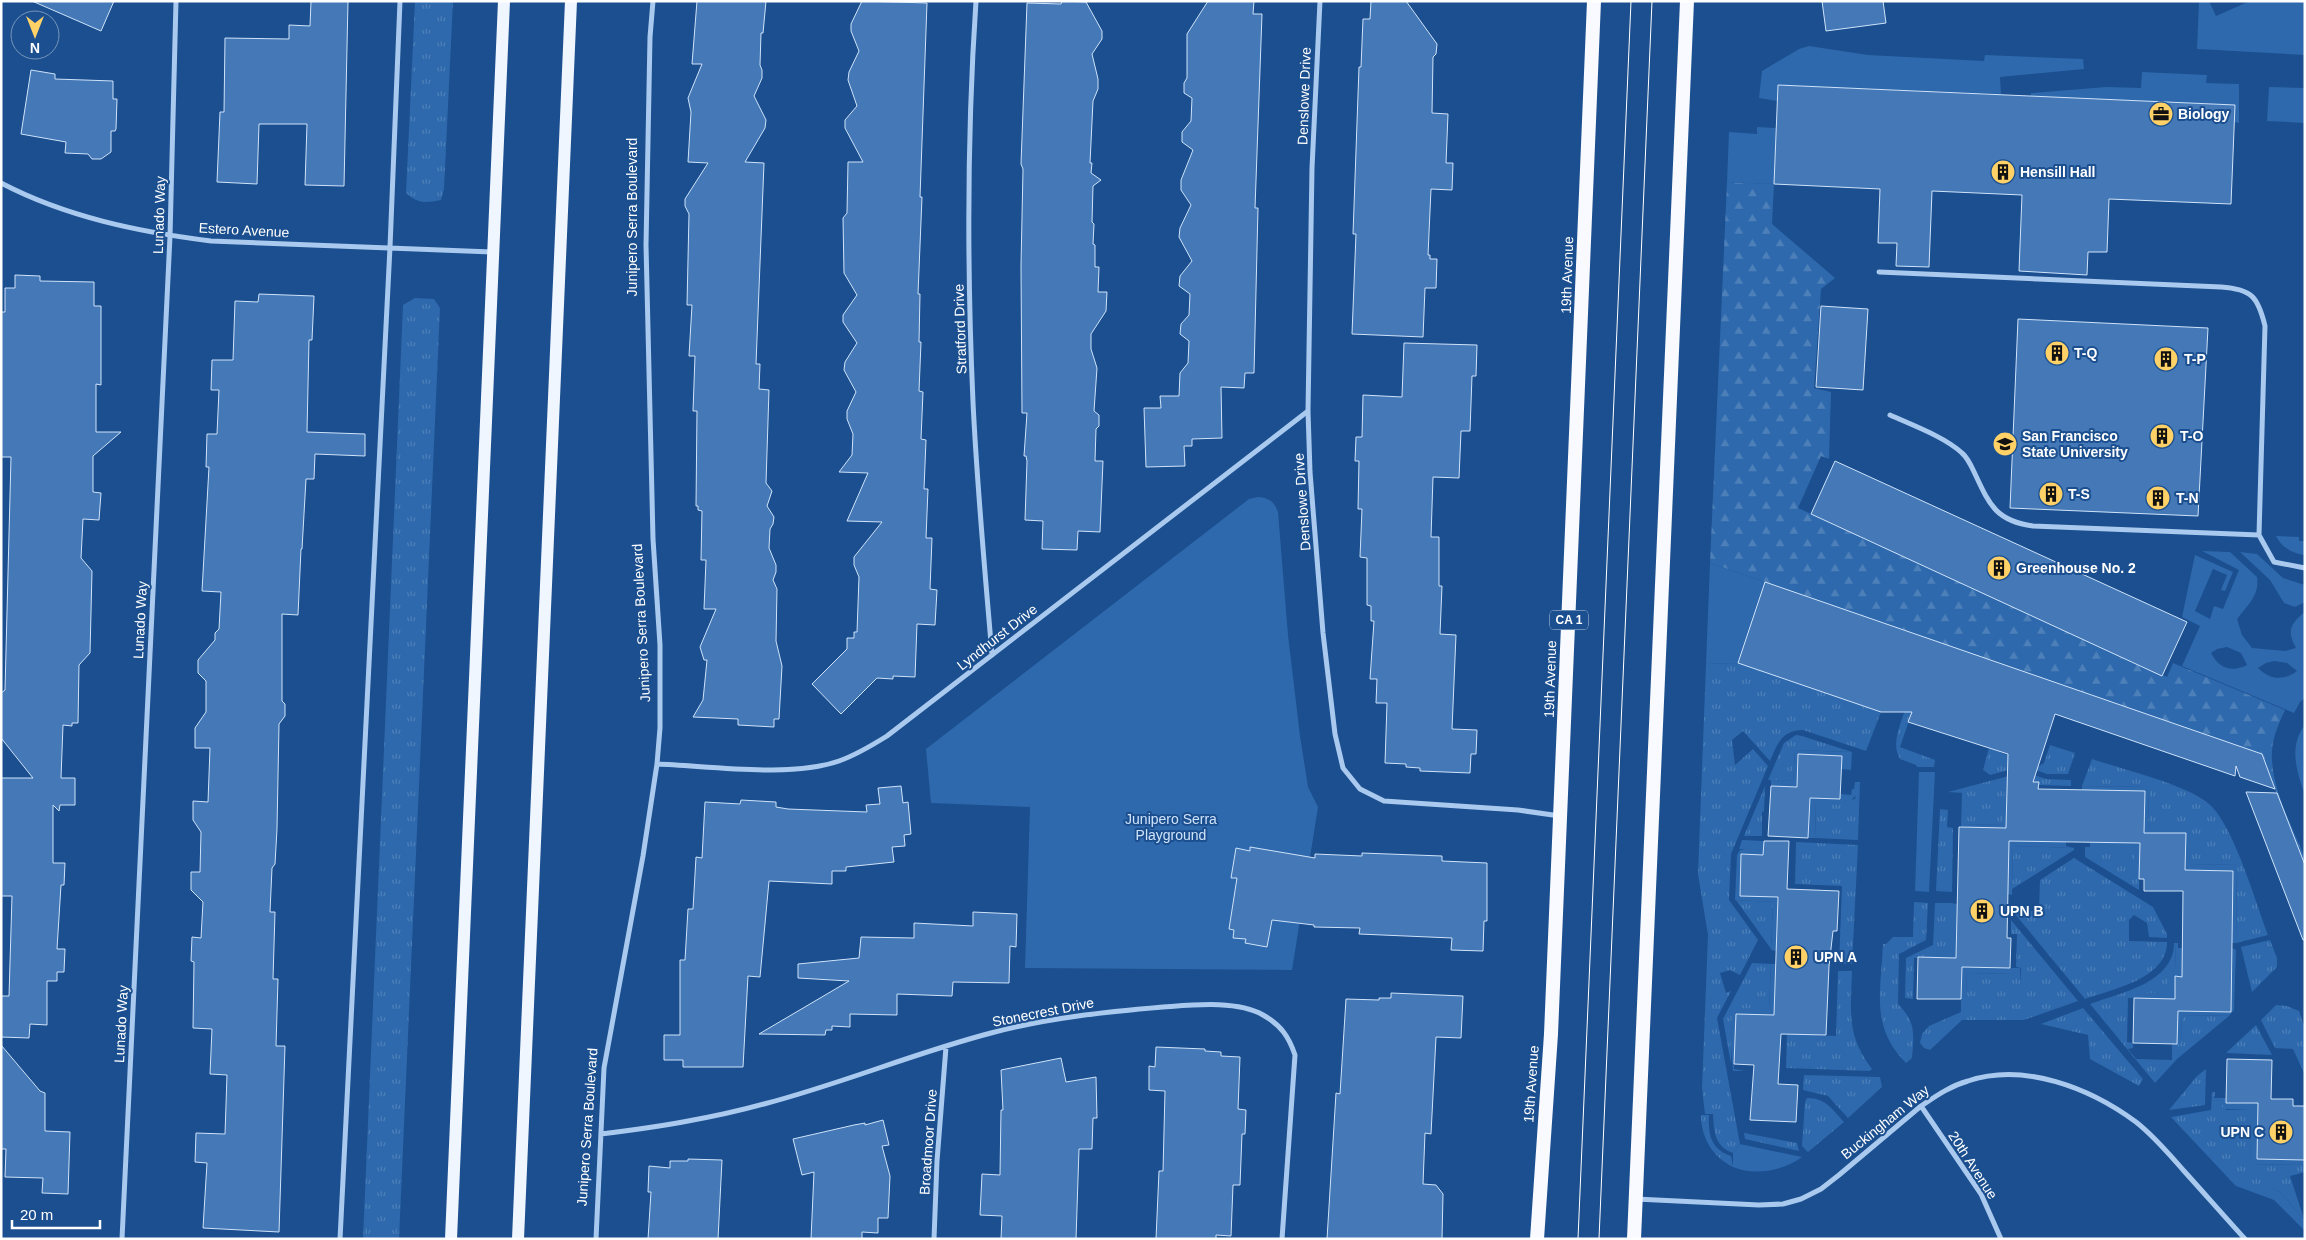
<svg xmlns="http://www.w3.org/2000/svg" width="2306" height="1240" viewBox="0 0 2306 1240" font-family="Arial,sans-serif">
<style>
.grass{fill:url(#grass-tufts)}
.forest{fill:url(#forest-firs)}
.green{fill:#2e69ad;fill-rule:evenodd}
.building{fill:#4478b7;stroke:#cfe3fa}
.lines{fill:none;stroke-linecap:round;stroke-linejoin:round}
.minor{stroke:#a9c9ee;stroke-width:5}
.primary{stroke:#f0f6ff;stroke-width:12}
.trunk{stroke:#f8faff;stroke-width:14}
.tram{stroke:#fff;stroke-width:1}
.labels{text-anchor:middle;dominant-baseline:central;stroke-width:4;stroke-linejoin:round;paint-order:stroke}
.shield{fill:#1b4f8f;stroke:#bbcadd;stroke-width:1}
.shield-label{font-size:12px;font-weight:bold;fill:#fff}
.street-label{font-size:14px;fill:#fff;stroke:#1b4f8f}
.poi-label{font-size:14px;font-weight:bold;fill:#fff;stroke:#1b4f8f;text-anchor:start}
.park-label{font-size:14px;fill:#cfe3fa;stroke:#1b4f8f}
</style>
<defs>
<pattern id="grass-tufts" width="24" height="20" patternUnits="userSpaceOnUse" patternTransform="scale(1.25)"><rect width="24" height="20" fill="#2e69ad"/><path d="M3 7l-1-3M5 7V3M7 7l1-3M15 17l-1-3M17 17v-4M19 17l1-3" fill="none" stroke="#4d80b9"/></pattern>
<pattern id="forest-firs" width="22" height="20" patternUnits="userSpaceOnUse" patternTransform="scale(1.25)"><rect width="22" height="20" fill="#2e69ad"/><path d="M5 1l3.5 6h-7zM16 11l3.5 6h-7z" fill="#4d80b9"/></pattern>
</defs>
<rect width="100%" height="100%" fill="#1b4f8f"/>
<path class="grass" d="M415,1H453L444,189L441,200C426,203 418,204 406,193Z
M415,298L434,299L440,308L399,1239H363L403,305Z
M1738,663L1881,712L1866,751L1803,730C1782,730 1777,744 1770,761L1743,731L1732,740L1735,765L1753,749L1768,766L1731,854L1729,900L1758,940L1740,975L1730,970L1720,973L1726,993L1731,991L1717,1018L1740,1144L1733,1153C1714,1146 1714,1131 1713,1114H1705L1702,1088L1708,935L1698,874L1706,664Z
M1916,700L1900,747L1935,760L1934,767H1917L1916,765L1900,759C1890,743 1902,722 1906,706Z
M1796,735L1802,736L1852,752L1795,750L1793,781L1768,780L1784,743Z
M2050,745L2075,753L2068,774H2047L2024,766L1990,775L1983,770L1989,748L2038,767L2044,763Z
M2092,759C2122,769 2188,785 2209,804C2233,824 2256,903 2268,935L2236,943L2237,865L2190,864L2148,828L2149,787L2082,786Z
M2024,772L2046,779L2071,780V786L2039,785V782L2003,825L1963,824L1964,793L1948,792Z
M1855,782H1860L1858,840L1815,838L1816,804L1855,799L1857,790L1854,789Z
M1765,786L1764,811L1762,812V836H1744Z
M1940,809L1948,810L1947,827L1953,828L1952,892L1936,891Z
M1796,842L1858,845L1852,964H1839L1842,886L1795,884Z
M2013,846L2074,848V850L2012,889Z
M2085,847H2134V879H2139V890L2085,857Z
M2074,858L2153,907L2167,934V938L2149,937L2147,923L2134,915L2129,920V941L2167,942C2167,979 2113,989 2085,999L2015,914V911H2039L2040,880Z
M1736,900L1773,902L1771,949Z
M1914,902L1928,903L1926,940L1899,954L1898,1004C1916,1022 1914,1034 1912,1058L1906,1063C1870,1027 1881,991 1883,944H1886L1893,937H1913Z
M1935,903H1951V954H1924V958H1914L1913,999L1905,998L1906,958L1933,945Z
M2011,920L2078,1001L2024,1020H1962L1930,1050L1924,1048L1920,1043L1922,1034L1929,1026L1961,1012V999H1966L1967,973L2016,974V968H2020L2021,986V968L2016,967L2017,934H2011Z
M2270,940L2277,958V967L2252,992L2241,947Z
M2174,943H2176L2175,970H2168V993H2135L2134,998H2128L2127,1042L2133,1043V1048L2128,1049L2136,1059L2172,1060V1044L2181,1043L2182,1015L2229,1016L2177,1059L2155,1083L2090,1004C2120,993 2174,983 2174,943Z
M1752,963L1771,964L1769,1009H1732L1731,1064L1723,1019Z
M1838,971H1852C1851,1012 1846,1035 1872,1069L1870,1071L1786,1068L1787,1034L1836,1036Z
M2276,1005L2287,1006L2299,1011L2305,1029V1075L2293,1049L2275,1048L2261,1020Z
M2083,1008L2143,1079L2139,1086L2090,1059L2088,1035L2041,1024Z
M2256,1025L2272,1055L2227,1053V1052Z
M2206,1069L2205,1105L2169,1110L2197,1076Z
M1804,1075L1880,1077L1882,1087L1848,1118L1828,1096L1803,1090Z
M2212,1092H2215L2214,1100L2223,1101L2226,1110H2252L2250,1164L2305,1165V1172L2290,1176L2304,1219L2279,1191L2234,1181L2233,1183L2171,1117L2211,1110Z
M1807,1098C1826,1098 1832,1109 1844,1122L1808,1152L1802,1146L1805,1102Z
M1701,1115H1709C1708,1135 1711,1149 1731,1156L1733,1167C1713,1157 1701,1138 1701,1115Z
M1744,1133L1797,1143L1799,1151L1745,1139Z"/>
<path class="forest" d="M1727,182L1774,184L1772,224L1835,278L1821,289L1814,388L1831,392L1829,459L1821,456L1798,508L2167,677L2173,663L2285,710C2279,723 2273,736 2272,751C2270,787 2292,825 2305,858V865L2261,754L1710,563Z"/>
<path class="green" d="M2199,1H2209L2216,16L2250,1H2305V55L2197,49Z
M1809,46L1868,55L1984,61L1985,55L2083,59L2084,69L2000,77L2001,94L1778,85L1777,101L1759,98L1762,71L1799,49Z
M2142,72L2207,75L2206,83L2239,84V123L2234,122L2235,105L2031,96V93L2106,87L2141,88Z
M2269,87L2305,88V123L2267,121Z
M1757,127L1776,128L1774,184L1727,182L1729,132L1757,134Z
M1258,497C1269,498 1274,501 1278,512L1288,635L1300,736L1308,787L1318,807L1292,970L1025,968L1030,807L931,803L926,749L1249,499Z
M2276,536L2299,537V541H2305V555C2293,554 2281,547 2276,536Z
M2202,551L2230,552L2257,577C2260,595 2247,606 2237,619L2242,635L2252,648L2285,651L2296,648C2286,631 2291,623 2305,612V698L2300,702L2294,713L2182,666L2200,626L2182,617L2195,555L2233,572L2225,591L2221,590L2227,575L2213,569L2195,611L2210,619L2214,606L2223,609L2239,570ZM2227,647L2241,653L2247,665C2231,673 2219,668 2211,653L2217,649ZM2274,661L2287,663L2297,671C2284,681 2270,680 2258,668L2266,663Z
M2240,552L2257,554L2283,578L2305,585V602L2295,607L2284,603L2270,580Z
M1710,563L1765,582L1738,663L1706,664Z
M2305,725V795C2297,773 2288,746 2305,725Z
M1795,750L1852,752L1851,770L1841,769V756L1799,754L1797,787L1771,786V780L1793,781Z
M1919,772H1935L1929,892L1915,891Z
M2005,782H2007L2006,828L1961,827L1962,792H1964V824L2003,825Z
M2082,786L2149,787L2148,827L2191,828L2190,864L2237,865L2236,943H2232L2233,871L2185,870V834L2144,833L2145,791L2082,790Z
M1852,789H1857V795L1851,800H1845V805L1816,804L1815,838H1808L1810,798L1840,799V794L1851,795Z
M1742,840L1764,841L1763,855L1741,854L1740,895L1778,897L1776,951L1771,950L1773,902L1735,900L1737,855L1740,850L1745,849H1739Z
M2009,841L2066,842V846L2074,848L2013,846L2012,895L2008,894Z
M2090,842L2140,843L2139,879H2134V847H2090Z
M1951,903L1957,904L1956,958H1924V954H1951Z
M2176,943H2178V948H2182V977L2175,976V999L2134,998V993H2168V969L2175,970Z
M2232,948L2236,950L2234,1010L2229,1016L2182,1015L2181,1044H2177L2178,1011Z
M1771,964H1776L1774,1015L1736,1014L1734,1069L1745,1071H1733L1731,1046L1732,1008L1769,1009Z
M1962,967L2016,968V974L1967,973L1966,1000L1961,999Z
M2214,1098H2226V1103H2258L2305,1160V1165L2250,1164L2251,1110L2223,1109V1101L2214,1100Z
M1740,1144L1802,1157C1783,1171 1755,1176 1733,1167V1153Z
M2235,1179L2279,1191L2304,1219L2305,1231L2274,1200L2236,1186L2233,1183Z"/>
<path class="building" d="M32,1H114L101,31Z
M311,1H348L344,186L305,185L307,124H259L257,184L217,182L220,112H224L225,38L289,39V25L310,26Z
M697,1H766L763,33H761L760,65L762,70V78L754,96L766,120L765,128L745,162L764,163L756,364H760L759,389L769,390L766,483L772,491L767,506L774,517L773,524L770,529L769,548L776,565V572L773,580L777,589L776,641L782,666L779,719H774V727L738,725V719L693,717L703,700L707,660H704L700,647L716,609H704L706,560H701L702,511L698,510V506H696L697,411H693L695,356H689L692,305H687L689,214L685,206V199L708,163L688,162L691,112L688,98L702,64H692Z
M862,1L927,3L920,197H922L918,294H920L919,342H921L919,391L923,392L921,439L926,440L924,489H928L926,538H932L930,589L937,590L935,625L917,624L915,677L893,676V679L877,678L841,714L812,684L847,649V638H854V632H857L859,577L854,565V557L882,522L847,521L868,473L839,472L852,455L853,434L847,419V411L856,392L844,370L845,362L857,343L843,322V315L857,295L844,273L843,218L847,213L848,162H863L845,128V120L857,106L848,80L849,72L859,51L851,31V24Z
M1062,1L1086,2L1102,31V39L1092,54L1098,79V89L1093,101L1090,163H1092L1091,173L1101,180L1093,186L1092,222L1094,224L1093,244L1095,245V267H1099L1098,292H1107L1106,311L1091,334V349L1097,368L1094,411L1099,415V426L1096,429L1095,461H1103L1100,532L1078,531L1077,550L1042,549L1043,521L1025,520L1027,461L1026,456H1024L1027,413H1022L1021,266L1023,169L1021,164L1027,3L1061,4Z
M1208,1H1254L1253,14H1262L1255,208H1258L1254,373H1245L1244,388L1221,387L1222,438L1192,439V446H1184L1185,466L1146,467L1144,408H1161L1160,396H1179L1180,373L1188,363L1189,341L1180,334L1181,324L1189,315L1190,294L1179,286L1180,276L1192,261L1179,237L1180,228L1191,205L1181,190V180L1193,150L1182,142V132L1191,121L1192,98L1184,93V83L1187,78V34Z
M1371,1H1406L1437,44L1436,54L1433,57L1432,113L1448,114L1446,163H1453L1452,190L1431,189L1428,255H1430V259H1437L1436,288H1425L1423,337L1352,334L1356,234H1353L1359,67H1361L1363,19H1370Z
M1822,1H1883L1886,23L1826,31Z
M31,70L55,74V79L113,81V99H117L116,129L115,131H111V152L101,159H92L88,154L65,153L66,142L21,134Z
M1778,85L2235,105L2231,204L2109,199L2107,252H2088L2087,275L2019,271L2022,195L1932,191L1929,267L1896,266L1897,243H1878L1880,189L1774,184Z
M15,275L40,276V281L94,282V306H101V385L96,384V432H121L93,456V492L101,493L99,520L83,519L81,558L92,571L90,653L79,665L78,723H72V726L63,725L61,778H75V805H60L59,811L53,805V863H65L64,885H61L57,949H65L64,972H57V981H47V1025L30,1024L29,1038L1,1037V996H9L12,896H1V778H33L1,738V693L5,690L11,457H1V312H5V288H15Z
M259,294L314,296L312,340H309L307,432L365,434V456L315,454L314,479H306L302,549H301L298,615L282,614V701L285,704V716L279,724L277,829L275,864L272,868L270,912H275L273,979H278L276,1046H285L279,1232L203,1228L207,1163L195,1162L196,1133L225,1134L227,1075L210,1074L212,1029L193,1028L194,962L191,961L192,937L201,938L203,902L191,890V872H200L201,832L193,820V801L208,802L210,748H195V728L206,712V681L198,673V660L215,640V633L219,629L221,592L202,591L209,467H206L207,434H217L219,390H211L212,360H233L235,301L258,302Z
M1821,306L1868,309L1863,390L1816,387Z
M2018,319L2208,328L2198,516L2010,508Z
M1404,343L1477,345L1476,376H1472L1470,431H1461L1459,478L1433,477L1431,537H1439V586H1442L1440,634L1456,635L1452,729L1477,730L1476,754H1471L1470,773L1420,771V768L1406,767V764L1385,763L1387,703H1376L1377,679H1370L1374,621H1371V606L1367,605V558L1360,557L1362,509H1358L1359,461H1355L1356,437H1362L1363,395L1402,397Z
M1835,461L2187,622L2162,676L1811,514Z
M1765,582L2262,754L2275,789L2240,777L2236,766L2235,776L2055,714L2033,782H2039L2038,789L2145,791L2144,833H2186L2185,870L2233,871L2231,1012L2178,1011L2177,1044L2133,1043L2134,998L2175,999V976L2182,977L2183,891H2144V879H2139L2140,843L2009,841L2007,938H2011L2010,968L1962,967L1961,999H1917L1918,957L1956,958L1959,827L2006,828L2008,754L1908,722L1912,712H1881L1738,663Z
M1798,754L1842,756L1840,799L1810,798L1808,838L1768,836L1771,786L1797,787Z
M901,786L903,803L908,802L911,834L904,835L905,846L892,847L894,862L846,867V871H832V884L769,881L760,977L748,976L743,1067H683V1060H664V1035H680V960H685L688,909H693L696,857L702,858L705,802L740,804L741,800L776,802V807L788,809L867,812L866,805L880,804L878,788Z
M2246,792L2277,793L2305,865V940H2303Z
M1764,841H1789L1787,889L1839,891L1837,931H1833L1829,966L1826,1035L1781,1034L1778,1084L1798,1085L1796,1122L1750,1120L1754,1065L1734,1064L1736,1014L1774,1015L1778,897L1740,896L1741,854L1763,855Z
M1250,847L1315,858V854L1362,856V853L1442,856V861L1487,863V921H1484L1483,951L1451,950L1452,938L1359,934L1360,928L1314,927V925L1272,920L1267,947L1245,943L1246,939L1233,938L1234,930L1229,929L1237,878H1231L1236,848L1250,851Z
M973,912L1017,914L1016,947L1010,946L1009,983L953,982L952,996L897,994V1015L850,1014V1027L832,1026V1030H826L825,1035L759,1034L849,981L798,978V964L859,958L861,937L914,938V923L973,926Z
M1391,993L1463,996L1461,1038L1436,1037L1431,1134L1425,1133L1423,1184L1436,1185L1443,1194L1442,1239H1327L1336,1093L1340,1094L1346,999L1379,1000V998H1391Z
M1,1045L40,1091L45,1093V1131L70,1132L68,1194L42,1193L43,1178L5,1177L6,1149H1Z
M1156,1047L1205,1049V1051L1221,1052V1056L1240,1057L1238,1109L1246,1110L1245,1134H1242L1240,1185H1233L1231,1236L1216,1235V1239H1156L1159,1171H1163L1165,1091L1149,1090V1066L1155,1067Z
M1061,1058L1066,1082L1096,1077L1097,1118H1093L1092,1149H1079L1076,1239H1001L1002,1216L980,1215L982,1174L1000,1175L1001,1110H1003L1001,1070Z
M2227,1059L2272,1060L2271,1099H2293V1106H2305V1160L2257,1159L2258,1103H2226Z
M883,1120L889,1145L882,1146L890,1176L888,1218H878V1233L862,1232V1239H811L814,1172L802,1175L793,1139L854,1125L865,1123V1125Z
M688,1159L722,1160L718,1239H648L651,1192H648L649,1166L670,1168V1161H688Z"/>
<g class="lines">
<path class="minor" d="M976,1C967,134 967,269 973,402C977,487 985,571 992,655
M1320,1L1312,168L1308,411L1310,472L1323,633L1335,734L1343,768L1360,789L1384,801L1518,810L1560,816
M1,183C66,217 139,232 211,241L492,252
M1879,272L2221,287C2252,289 2258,297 2265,326L2259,535L2274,562L2305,568
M1890,415C1912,425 1945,437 1962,453C1969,459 1972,468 1976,476C1990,506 1997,521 2033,526L2259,535
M657,764C710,766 791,778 839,761C856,755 871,746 887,736L1308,411
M1921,1106L1981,1194L2001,1239
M601,1134C656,1127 710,1119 764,1104C841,1084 914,1053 991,1033C1047,1018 1105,1012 1163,1007C1192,1005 1237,1000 1263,1015C1281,1025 1289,1037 1295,1055L1282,1239
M1636,1199L1759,1205L1783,1204L1801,1199L1821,1189L1839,1175L1921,1106C1936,1096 1950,1086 1968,1081C2024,1062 2090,1088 2136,1122C2154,1136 2169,1154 2184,1171C2204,1193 2224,1216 2245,1239
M122,1239L170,236L176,1
M340,1239L390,247L400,1
M596,1239L604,1068L643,856L657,764L660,728V645L653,539L646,245L650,37L653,1
M934,1239L937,1161L946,1047"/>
<path class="primary" d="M451,1239L504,1
M518,1239L571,1"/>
<path class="trunk" d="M1537,1239L1551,1034L1594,1
M1634,1239L1687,1"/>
<path class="tram" d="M1578,1239L1631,1
M1599,1239L1652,1"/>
</g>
<defs>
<symbol id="office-disc" viewBox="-11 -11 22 22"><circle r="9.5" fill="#ffd166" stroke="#1b4f8f"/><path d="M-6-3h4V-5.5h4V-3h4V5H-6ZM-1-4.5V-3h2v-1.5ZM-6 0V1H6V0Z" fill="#111"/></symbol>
<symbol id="building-disc" viewBox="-11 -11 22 22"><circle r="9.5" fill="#ffd166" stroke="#1b4f8f"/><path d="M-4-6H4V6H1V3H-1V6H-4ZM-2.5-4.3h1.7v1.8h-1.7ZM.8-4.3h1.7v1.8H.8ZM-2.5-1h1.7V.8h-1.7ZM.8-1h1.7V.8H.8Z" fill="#111"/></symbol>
<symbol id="university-disc" viewBox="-11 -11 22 22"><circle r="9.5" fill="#ffd166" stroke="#1b4f8f"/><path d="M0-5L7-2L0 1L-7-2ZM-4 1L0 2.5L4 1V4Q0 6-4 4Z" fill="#111"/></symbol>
</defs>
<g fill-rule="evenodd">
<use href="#office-disc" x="2147" y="100" width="28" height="28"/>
<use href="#building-disc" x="1989" y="158" width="28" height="28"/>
<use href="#building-disc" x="2043" y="339" width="28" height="28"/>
<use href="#building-disc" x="2152" y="345" width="28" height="28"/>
<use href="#building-disc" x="2148" y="422" width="28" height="28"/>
<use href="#university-disc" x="1991" y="430" width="28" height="28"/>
<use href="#building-disc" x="2037" y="480" width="28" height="28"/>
<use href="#building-disc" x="2144" y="484" width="28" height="28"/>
<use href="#building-disc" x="1985" y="554" width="28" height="28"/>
<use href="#building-disc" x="1968" y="897" width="28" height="28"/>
<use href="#building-disc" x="1782" y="943" width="28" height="28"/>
<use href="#building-disc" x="2267" y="1118" width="28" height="28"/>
</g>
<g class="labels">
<rect class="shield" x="1550" y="610.5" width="38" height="19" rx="4"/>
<g class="shield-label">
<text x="1569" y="620">CA 1</text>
</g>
<g class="street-label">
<text transform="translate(1304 96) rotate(-88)">Denslowe Drive</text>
<text transform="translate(159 215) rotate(-88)">Lunado Way</text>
<text transform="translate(632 217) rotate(-90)">Junipero Serra Boulevard</text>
<text transform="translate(244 230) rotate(3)">Estero Avenue</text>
<text transform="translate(1567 275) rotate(-88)">19th Avenue</text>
<text transform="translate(960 329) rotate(-92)">Stratford Drive</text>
<text transform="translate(1302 502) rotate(-94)">Denslowe Drive</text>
<text transform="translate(140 620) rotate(-87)">Lunado Way</text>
<text transform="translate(641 623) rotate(-93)">Junipero Serra Boulevard</text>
<text transform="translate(997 637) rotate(-38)">Lyndhurst Drive</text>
<text transform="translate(1550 679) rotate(-88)">19th Avenue</text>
<text transform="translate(1043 1012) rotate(-11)">Stonecrest Drive</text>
<text transform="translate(121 1024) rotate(-87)">Lunado Way</text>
<text transform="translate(1531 1084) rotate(-86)">19th Avenue</text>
<text transform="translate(1885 1122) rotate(-39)">Buckingham Way</text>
<text transform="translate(587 1127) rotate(-86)">Junipero Serra Boulevard</text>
<text transform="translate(928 1142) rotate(-86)">Broadmoor Drive</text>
<text transform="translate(1973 1165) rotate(57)">20th Avenue</text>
</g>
<g class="poi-label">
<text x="2178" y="114">Biology</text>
<text x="2020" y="172">Hensill Hall</text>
<text x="2074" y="353">T-Q</text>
<text x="2184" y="359">T-P</text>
<text x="2022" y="436">San Francisco<tspan x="2022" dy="16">State University</tspan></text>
<text x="2180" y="436">T-O</text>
<text x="2068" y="494">T-S</text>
<text x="2176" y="498">T-N</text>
<text x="2016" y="568">Greenhouse No. 2</text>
<text x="2000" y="911">UPN B</text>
<text x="1814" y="957">UPN A</text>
<text x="2264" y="1132" text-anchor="end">UPN C</text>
</g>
<g class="park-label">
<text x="1171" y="819">Junipero Serra<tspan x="1171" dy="16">Playground</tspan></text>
</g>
</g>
<rect width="2306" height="1240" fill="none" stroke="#ffffff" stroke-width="5"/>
<g transform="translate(35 35) rotate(180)"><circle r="24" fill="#1b4f8f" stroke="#7695bc"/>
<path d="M0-4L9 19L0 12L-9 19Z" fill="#ffd166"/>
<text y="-8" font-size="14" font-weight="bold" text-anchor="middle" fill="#ffffff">N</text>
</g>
<path d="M12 1220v8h88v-8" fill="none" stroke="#ffffff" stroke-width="2.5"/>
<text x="20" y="1220" font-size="15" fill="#ffffff" stroke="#1b4f8f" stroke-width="4" paint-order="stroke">20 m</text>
</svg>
